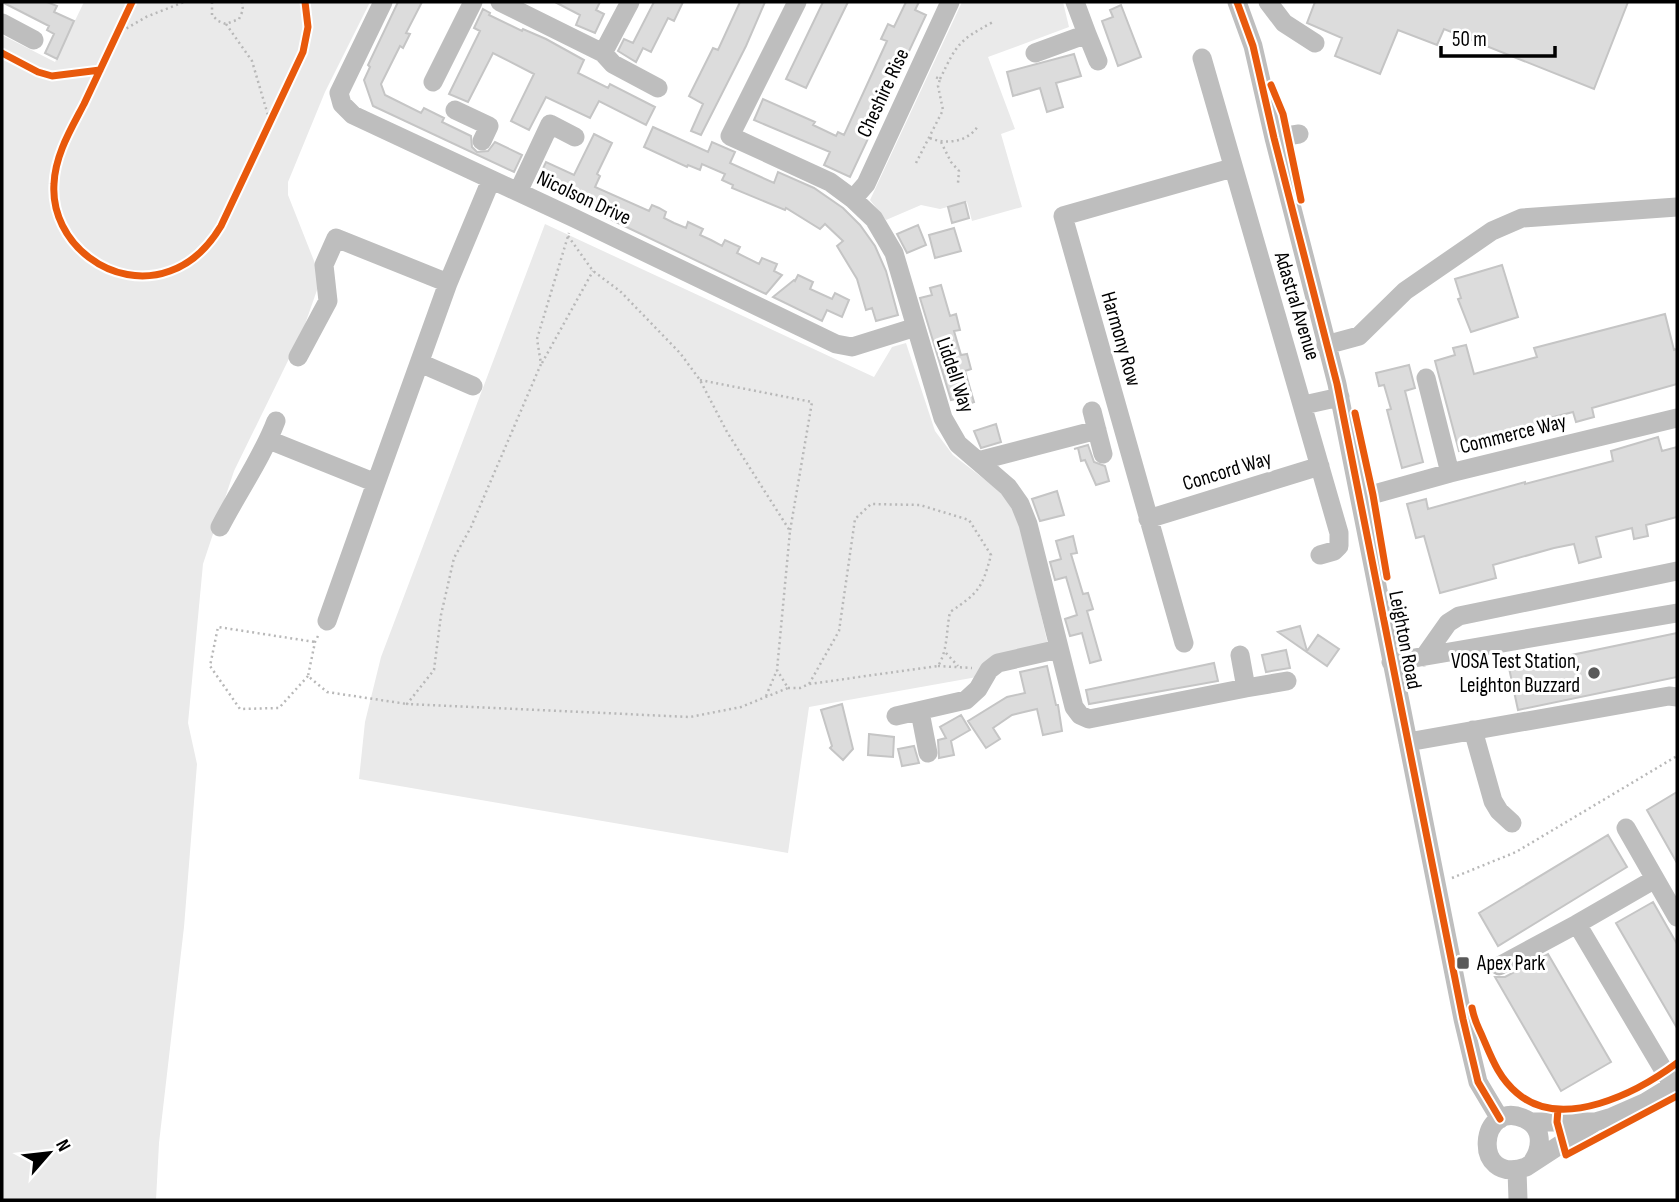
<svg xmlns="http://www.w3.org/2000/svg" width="1679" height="1202" viewBox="0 0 1679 1202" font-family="'Sofia Sans Condensed',sans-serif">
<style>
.green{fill:#eaeaea}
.building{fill:#dcdcdc;stroke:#c5c5c5;stroke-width:2}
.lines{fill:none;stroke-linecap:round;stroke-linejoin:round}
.path{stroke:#b8b8b8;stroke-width:2.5;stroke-dasharray:2 3.5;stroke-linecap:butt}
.minor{stroke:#bebebe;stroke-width:19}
.cycleway-casing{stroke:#fff;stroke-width:11}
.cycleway{stroke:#e8590c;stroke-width:7}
.poi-dot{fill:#595959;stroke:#fff;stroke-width:2.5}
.labels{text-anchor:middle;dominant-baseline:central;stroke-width:6;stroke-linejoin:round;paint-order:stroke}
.street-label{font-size:21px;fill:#000;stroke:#fff}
.poi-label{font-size:21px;fill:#000;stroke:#fff;text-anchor:end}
</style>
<rect width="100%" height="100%" fill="#fff"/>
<path class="green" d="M84,2H370L325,92L288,182V195L318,271L317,290L303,330L234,471L203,564L188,723L197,764L184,927L159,1143L156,1200H2V35L55,62Z
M962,2H1063L1069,27L988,57L1015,129L1001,134L1022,207L972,221L967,202L940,209L921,205L886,220L870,200Z
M545,224L874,377L892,347L906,343L935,431L953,455L1006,496L1020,524L1048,645L977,677L809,707L788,853L359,779L365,722L381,657Z"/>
<path class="building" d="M2,2H47L57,6L54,12L74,21L57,59L45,53L54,34L47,30L49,26Z
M398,2H422L406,33L410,34L403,48L400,46L381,84L385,95L421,113L424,108L444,118L442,122L471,136L472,147L477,152L488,151L495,142L522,155L514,172L373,106L364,80L370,67L368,65Z
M555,2H600L596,10L604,14L595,33L576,25L580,15Z
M654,2H683L674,21L668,18L651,52L643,48L636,62L618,51L624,39L633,43Z
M740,2H765L746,46L701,135L691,131L703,104L689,96L713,48L718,50Z
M823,2H848L806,88L786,79Z
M906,2H919L915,10L926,15L850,177L824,165L830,152L754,120L763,99L815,122L813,125L836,136L838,132L844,135L887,41L881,39L888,24L894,27Z
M1315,2H1628L1594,89L1444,29L1437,45L1398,30L1380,74L1335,56L1342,38L1307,23Z
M1121,5L1141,57L1118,66L1102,21L1113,17L1110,10Z
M483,9L490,13L489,15L522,31L523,29L546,39L584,60L578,73L608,88L610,84L655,107L646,125L599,101L590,118L546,97L529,130L511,121L534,74L493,53L468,102L449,94L480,31L474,28Z
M1074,54L1081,76L1056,83L1063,107L1047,112L1040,88L1013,96L1007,72Z
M653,127L708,152L712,142L735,152L730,163L774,183L778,172L814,188L843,208L860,225L875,246L886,271L898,315L876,321L872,308L866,310L857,279L837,246L843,241L825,224L820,229L786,208L785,210L732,188L733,185L722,180L725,174L702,164L700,170L688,165L687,167L644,147Z
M594,134L612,143L597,174L600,176L595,187L649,211L652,205L659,208L666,212L664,218L674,223L686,228L688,222L703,229L700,235L711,240L722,246L725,240L740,247L737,253L759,264L762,258L777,264L774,271L782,275L766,294L616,222L537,181L546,162L574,175Z
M965,202L969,218L952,223L948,207Z
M918,225L926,245L907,253L897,234Z
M954,228L961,251L935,258L929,235Z
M1502,265L1518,317L1471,332L1458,299L1461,298L1455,279Z
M798,275L813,282L810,289L832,299L835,293L849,300L842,317L827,310L822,321L773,297L794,280L795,281Z
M941,285L950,316L956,314L960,330L954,331L961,355L967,354L971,369L965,371L974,402L962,406L960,398L951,400L920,298L932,295L930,288Z
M1665,314L1674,350L1677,349V384L1592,408L1594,417L1576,422L1573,412L1538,421L1540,428L1459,451L1435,361L1455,355L1453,348L1466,345L1474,374L1537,357L1534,348Z
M1409,365L1415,388L1405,391L1423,462L1402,468L1387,410L1391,409L1384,385L1379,386L1376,373Z
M996,424L1001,442L981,448L974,431Z
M1658,437L1662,451L1677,447V517L1646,525L1648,536L1634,539L1632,528L1596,537L1601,557L1579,563L1574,544L1554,548L1493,565L1496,578L1440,593L1424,536L1416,538L1407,504L1426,499L1428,509L1525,482V484L1613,461L1611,451Z
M1088,445L1094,462L1105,466L1109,481L1096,485L1085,460L1081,461L1078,448L1074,449Z
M1057,491L1064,515L1040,521L1032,499Z
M1073,536L1077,553L1071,554L1083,594L1088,593L1093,609L1087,611L1101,660L1090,663L1082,633L1070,636L1065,619L1077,615L1066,577L1055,580L1050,562L1061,559L1056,541Z
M1300,626L1307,651L1318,635L1339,649L1327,666L1278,632Z
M1677,633V677L1518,710L1509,668Z
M1286,650L1290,668L1266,672L1262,655Z
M1214,663L1218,681L1089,704L1086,690Z
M1047,666L1056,705H1058L1062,731L1043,735L1037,709L1024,712L1012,715L993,728L1000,739L986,748L968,721L1007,697L1025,693L1020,672Z
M842,704L853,749L843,760L830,748L832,746L821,710Z
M961,715L970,730L951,741L954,755L939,758L938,740L946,738L940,727Z
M869,734L894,737L893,757L868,755Z
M914,746L919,763L902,766L898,749Z
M1677,792V863L1647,810Z
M1608,835L1627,867L1498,946L1479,913Z
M1653,902L1677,944V1028L1616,923Z
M1548,954L1611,1062L1561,1091L1495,977H1505Z"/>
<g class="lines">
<path class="path" d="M212,2V15L218,21L226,24L239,19L243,10L242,2
M226,24L252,61L270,122
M117,34L146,17L184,2
M940,79C957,44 958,41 993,22
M930,138C946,145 968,142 978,126
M941,142L951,162L959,171L958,183
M916,163L943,110L938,86L940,79L935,77
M568,236L593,271L620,291L680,353L700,380L727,432L790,531L777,670L788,688L741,707L690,717L407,704L434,670L441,615L454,558L471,527L541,364L537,339L568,236L569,233
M542,363L593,271
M700,380L812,402L790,531
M318,636L315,642L308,676L327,692L407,704
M946,653L958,666
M938,666L972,668
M308,676L279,708L240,709L210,666L218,627L315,642
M788,688H800L809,684L839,631L855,519L871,504L920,505L969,520L991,555C982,589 978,593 950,612C946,631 948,650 938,666L809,684
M766,696L777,670
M1452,878L1516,852L1677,756"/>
<path class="minor" d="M383,2L339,93L342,104L353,115L574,218L836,344L852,347L916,327
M500,2L603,53L630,2
M797,2L730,136L830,182L853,199L874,219L894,253L943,418L958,444L1008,487L1020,504L1028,524L1074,707L1080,715L1089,719L1246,688L1240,655
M1237,2L1253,46L1274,138L1337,384L1463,1019L1478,1082L1500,1119
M1268,2L1284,23L1315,43
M2,23L34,40
M1087,34L1098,61
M603,53L613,64L658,88
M1035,53L1087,34L1075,2
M1202,58L1339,533V546L1334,551L1320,555
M433,82L473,2
M455,110L489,126L482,141
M1274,138L1299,134
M518,192L550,124L575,137
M853,199L866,184L950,2
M1326,345L1359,336L1405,291L1492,231L1522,218L1677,207
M298,357L328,301L324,265L336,238L448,283
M420,363L473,386
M1426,378L1450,473
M1304,405L1340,397
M1092,411L1103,454
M269,440L376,483L448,283L491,180
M978,461L1097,430
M1360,498L1450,473L1677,418
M1148,519L1320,466
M220,527C238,492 262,458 276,421
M327,621L376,483
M1184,643L1063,216L1232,168
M1424,657L1448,623L1459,616L1677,571
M1391,662L1677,613
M1246,688L1287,681
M920,712L928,753
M896,716L966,700L978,689L989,670L998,663L1059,649
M1473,730L1493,801L1499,811L1512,823
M1408,742L1669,696L1677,697
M1626,828L1677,917
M1577,924L1673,1086
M1499,966L1577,924L1655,879
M1530,1122H1595
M1533,1161C1542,1147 1543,1127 1525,1119C1479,1097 1470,1186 1526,1167L1595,1122L1612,1117L1644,1103L1677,1083
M1517,1170L1518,1200"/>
<defs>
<path id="cycleway" d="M132,2C116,36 100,70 84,104C71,129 55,155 54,184C50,243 113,292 170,271C193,263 209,246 221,226L303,52L308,27L305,2
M1237,2L1253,46L1274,138L1337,384L1463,1019L1478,1082L1500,1119
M2,53L38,72L52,76L100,70
M1271,85L1283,114L1301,200
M1355,413L1373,495L1387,577
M1472,1008C1475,1023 1478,1026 1483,1038C1492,1059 1499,1078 1517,1093C1562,1132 1638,1092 1677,1063
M1558,1109L1557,1122L1566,1155L1677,1096"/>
</defs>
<use href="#cycleway" class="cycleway-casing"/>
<use href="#cycleway" class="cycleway"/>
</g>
<g class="poi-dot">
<circle cx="1594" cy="673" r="7"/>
<rect x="1456" y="956" width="14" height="14" rx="3.5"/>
</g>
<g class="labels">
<g class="street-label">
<text transform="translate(883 93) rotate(-65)">Cheshire Rise</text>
<text transform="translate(584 198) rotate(25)">Nicolson Drive</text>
<text transform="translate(1297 306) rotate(73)">Adastral Avenue</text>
<text transform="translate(1121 339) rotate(74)">Harmony Row</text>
<text transform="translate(955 375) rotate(71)">Liddell Way</text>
<text transform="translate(1513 434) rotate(-14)">Commerce Way</text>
<text transform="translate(1227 471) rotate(-17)">Concord Way</text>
<text transform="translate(1405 640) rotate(79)">Leighton Road</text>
</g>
<g class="poi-label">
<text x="1580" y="661">VOSA Test Station,<tspan x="1580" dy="24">Leighton Buzzard</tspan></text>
<text x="1477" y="963" text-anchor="start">Apex Park</text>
</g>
</g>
<rect width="1679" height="1202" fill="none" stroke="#000000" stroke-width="7"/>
<g transform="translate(49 1153) rotate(62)" stroke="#ffffff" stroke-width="5" paint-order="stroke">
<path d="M0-5L12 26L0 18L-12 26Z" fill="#000000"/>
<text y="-10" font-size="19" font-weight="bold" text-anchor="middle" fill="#000000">N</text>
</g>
<path d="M1441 46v10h114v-10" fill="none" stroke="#000000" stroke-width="3.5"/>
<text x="1452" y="46" font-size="21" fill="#000000" stroke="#ffffff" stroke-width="5" paint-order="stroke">50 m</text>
</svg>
